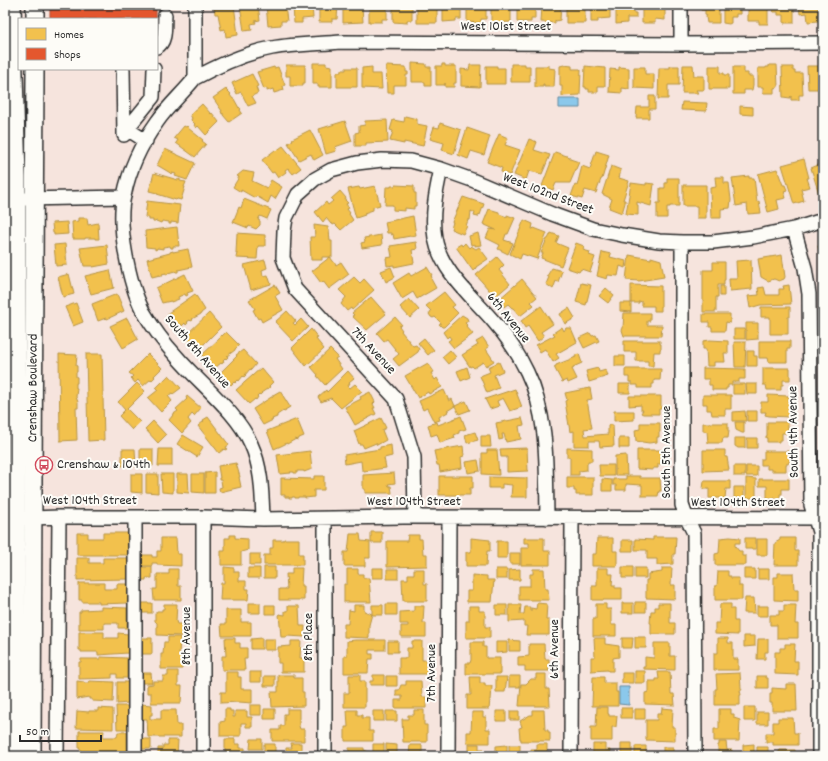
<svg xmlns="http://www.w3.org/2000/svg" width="828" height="761" viewBox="0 0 828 761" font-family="Dekko,sans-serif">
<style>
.water{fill:#8bc8eb;stroke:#65899e}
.homes{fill:#f2c14e;stroke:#b69444}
.shops{fill:#e4572e;stroke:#ac4a2d}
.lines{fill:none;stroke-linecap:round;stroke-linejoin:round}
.minor-casing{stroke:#2b2b2b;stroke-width:16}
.major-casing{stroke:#2b2b2b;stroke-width:20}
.minor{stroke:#fdfcf7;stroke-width:13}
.major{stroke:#fdfcf7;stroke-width:17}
.labels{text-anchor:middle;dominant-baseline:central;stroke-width:4;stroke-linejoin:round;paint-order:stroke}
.street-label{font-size:14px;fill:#2b2b2b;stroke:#fdfcf7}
.poi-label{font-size:14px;fill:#2b2b2b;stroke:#fdfcf7;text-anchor:start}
</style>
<rect width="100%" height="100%" fill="#f6e4dd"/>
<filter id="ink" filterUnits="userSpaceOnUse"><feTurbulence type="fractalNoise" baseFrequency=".025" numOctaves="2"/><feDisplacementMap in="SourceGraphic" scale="8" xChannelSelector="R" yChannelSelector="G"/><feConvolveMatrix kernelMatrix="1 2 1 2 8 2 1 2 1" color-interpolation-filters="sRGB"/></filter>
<g filter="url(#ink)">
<path class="water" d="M559,99H580V108H559Z
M619,687H629V705L619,704Z"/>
<path class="homes" d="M214,5H234L238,35L226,37L225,29L221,30L218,14H215Z
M240,5H249V7L258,5L260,20L255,21L256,23L251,24L252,30L244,31Z
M266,5H273V7L285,6L287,21H281V25L268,26Z
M293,5H312L313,18L302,19V23H294Z
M319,5H338L337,19H332V22H319Z
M343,5H362L363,22L343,23Z
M369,5H387V19H382V22H369Z
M393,5H412V20H407V23L393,22Z
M417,5H437V23H417Z
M443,5H461V19H456V21L443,22Z
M467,5H486V19H481V23L467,22Z
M491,5H511V22L491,23Z
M517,5H535V19H531V22H517Z
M542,5H561L560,20L556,21L555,20V23L541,22Z
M566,5H585V23H566Z
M591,5H610V18L598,19V22H591Z
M616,5H636V8H634V13H636V18H627V23L616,24Z
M642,5H665V20L655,19V23H642Z
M701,5H719V23H707L706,17L707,15L705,14V10H701Z
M723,5H740V14H736V17H731V23L729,24L723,23Z
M748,5H768V24H759V21H748Z
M773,5H794V23H784V15H778V12H773Z
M799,5H818V21L808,22L807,13L800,14Z
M313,63H326V65L332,66V87H318V84H313Z
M412,63L426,64V67H431V86H425V82H412Z
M442,64H445V66H456V83H454V87H445V83V85H436V66H442Z
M511,64H525V66H530V82H511Z
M286,65H305V83H303V86H290V76H286Z
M470,65H481L480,87L461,86V69L469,70Z
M564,65L572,66V69H580L581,70L580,95L562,96V86H560V66Z
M683,65H693L694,76H704V90H696L698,93H682Z
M769,65H777L778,87L774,88V93H763V87H758V68H766V67H769Z
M386,66L406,67V72H408V75H406V85H394V93H387Z
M486,66H497V68H505V84H486Z
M535,66H549V68L555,69L554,87H544V84H543V87H535Z
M585,66L605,68V86H598V92H589V89H586V87H584Z
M670,66H679V85H668V99H658L659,68H670Z
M709,66H720V73H724V75H729V89H709Z
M807,66H819V72H822L823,75V89H808Z
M274,67V68L278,67L285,85L283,86L284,90L274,93L273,89L267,91V88L264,89L257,72Z
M372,67V74H381L382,89L362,88V68Z
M619,67L629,68V89L622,88V93L609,92L610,69L619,70Z
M634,67H645V74H654V89L634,88Z
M733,67H744V73H748V76H753V85L752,90H744V94H733Z
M782,67H793V71H795V73H802L803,95H799V100H791V96L790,98L783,97Z
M346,68H357V87H337V72H341V70H346Z
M252,74L258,86L256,87L258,93L252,96L256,103L248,106L241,92L237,94L232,83Z
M226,89L231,94L230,95L233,99H234L239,108V107L241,109L240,110L242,113L229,122L223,115V113L222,114L221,111H222L213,98Z
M649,96H655V109H649V118H636L637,107H649Z
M682,102L707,103L706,111L681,110Z
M202,104L211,114L212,113L219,122L206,135L198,126L196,128L194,125L195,124L191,120L192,118L190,115Z
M740,106L753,107V115L740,114Z
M405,116L417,119V124L427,126L423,146L404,142V144L390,141L393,131L390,130L393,120L404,122Z
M387,120L388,142L366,143V146H355V133L359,132V126L365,125V121Z
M345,121L352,141L335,147L336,151L326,154L319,129Z
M440,123L461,130L454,154L442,150L444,143L430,139L434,127L439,128Z
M184,126L186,127L187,126L189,128H188L203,140L202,141L206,144L195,157L176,143L178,140L174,138Z
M467,128L490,136L484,155L471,151L468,159L458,155Z
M310,130L323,155L314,160L311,154L299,160L288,143L293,140L292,139Z
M499,134L508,138L505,145L520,150L510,175L501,172L502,168L487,162Z
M529,139L537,142L534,150L550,155L542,174L529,171L526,180L514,175Z
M283,146L301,168L293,174L288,168L285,170L286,172L278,178L274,172L272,173L262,160L275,150L276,151Z
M165,149L195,163L187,180L175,176L176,174L172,173V174L157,165Z
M596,151L609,155L602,179H601L596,193L585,190L582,199L571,196L575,185L577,186L582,166L590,169Z
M555,152L570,157V159L579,162L570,183H556L553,190L542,186Z
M804,159L809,178H807L810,187L801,189L804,201L794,204L782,165Z
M823,163V196L820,197L811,168Z
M611,166L621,170L619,178L629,181L623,200H625V203L622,213L609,208L612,199L602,194Z
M777,169L783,185H785L787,190L784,191L786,198L777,200L779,209L768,212L758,174Z
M243,171L254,173L252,181L267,188L271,180L282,187L275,199L271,196L268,203L256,196L255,198L241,190V192L233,187L239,177L237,176Z
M154,173L178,180L180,179V181L186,182L184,187H185L181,200L177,199L176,200L157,194V193L149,191Z
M749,176V178H754L757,202L759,201L761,213L748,214L747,204L736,206L732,178Z
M715,177H724V183H729L731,200L730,208L721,209V218H711L710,188L716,187Z
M667,178H679V206H670V207H667V218H657V203H660V188H665V183H667Z
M631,183L646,185V183L654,184L651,206L637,202V205H638V215L626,214Z
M395,185L414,186V193H416V206H414V209L405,208V211L393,210V205H385L386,187H391V186H395Z
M683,185H706V218H697V206H683Z
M375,186L380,205L373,207V210L364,213L365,215L356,218L348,189L359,187L360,189Z
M340,191L346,198L345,200L348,203L346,204L349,208L347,209L350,213L349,214L353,220L341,230L335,224L333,225L332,223L331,224L326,218L323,222L315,212L326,202L328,205L333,201L331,199Z
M463,197L484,204L480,215L479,214L478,217L474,216L475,213L471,211L470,220H468L466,226H467L463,234L451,229L453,222H452Z
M244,199L271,210L267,219L260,216L258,220L260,221V225L256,229L249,226L248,228L233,222L239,207L241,208Z
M147,201L180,205L178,223L171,222V224H169V222L162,221L161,223L156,221L155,222H153V220H149V218L145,217Z
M489,209L499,212V214L507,217V215L515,218L508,234H506L504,240L513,243L508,254L498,249L500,245L486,238L490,229L496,230L483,224Z
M413,216L416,235L394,239L393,234L391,235V233H387L385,222Z
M78,218H87L88,225L98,223L99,239H95V238H85V239H73L72,222L78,221Z
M524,220L533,224L532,229H533L534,228L547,233L537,259L522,254L520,259L510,254Z
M67,222L68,234L54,235V233H53L52,223Z
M314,225L328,227V230H329L330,241H332V257H322V260H311L310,237H315Z
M177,227L179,246H173V248H171L170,246L163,247V249L157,248V249L155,250V248L146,247L145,231Z
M237,233L265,235V246H258L257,259L236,258L237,253H236Z
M478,233L481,245L475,246V244L471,245L469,236Z
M551,233L559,236L556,243L568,248L561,266L541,258L543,253H541L547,239H548Z
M381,235L382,245L362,248L361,243L365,242L364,238Z
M416,242L417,249L412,250L414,263L394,267V265L387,266L386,258L392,257L390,246Z
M465,243L469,248L471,246L476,249L479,247L488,259L476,267V268L473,271L456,247L461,244L462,246Z
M576,243L584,246L583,250L590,252L589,255L595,257L590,272L581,269L579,272L567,268Z
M65,244L67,265L56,266L54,245Z
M107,245L109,264L93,267V266H84L80,248Z
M823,245V267L818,246Z
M188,249L192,267L178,270V272H176L175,271L168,273V274L166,275V273L162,274L163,276H160V275L152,277L147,259L170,253V252L173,251V252Z
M602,252L611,254L610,257L626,261L625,268L620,266L618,276L608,275L607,279L597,276Z
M629,255L651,259V257L661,260L664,277L639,281L626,280Z
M782,255L785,277L784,279L779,281L774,279L768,281L761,277L758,259Z
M330,257L336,265L341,262L349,274L329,289L323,281L321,283L312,271Z
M497,257L504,265L499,270L510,284L495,297L476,275Z
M265,260L267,268L262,270L263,276L268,275L271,284L251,290L244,265Z
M751,260L752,289L730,291L729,279H737L736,261Z
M713,262H725V280H724V285H718V297H716V312H703V270H713Z
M391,267L395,277L386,282L381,271Z
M427,267L432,275H431L432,278L431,279L436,288L417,299L413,292L402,299L393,283L409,273L411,276Z
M552,268L562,271L558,282L556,281L553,289L546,284L549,277L547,276Z
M110,270L114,288L91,294L85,276Z
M69,274L74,294L63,297L58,277Z
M185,274L193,291L187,293L188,295L186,296L185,294L178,297L179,299L171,302V301L162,303L156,288Z
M354,277L360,283L364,279L374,290L352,310L351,308L347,311L341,304L346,297L339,290Z
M522,279L537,297L531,302L534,305L520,316L513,308H512L508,304L504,307L498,300Z
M581,283L591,285L586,305L576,302Z
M275,285L280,293L275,296L283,310L262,322L260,318L258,319L253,310L255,309L249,300Z
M631,285L661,286V311H654V306H642V302L639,301V303H631Z
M789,285L791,304L760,305L750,308L748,296L759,295L758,288L764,287L766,295H779V289H784L783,286Z
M720,286H724V296H720Z
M606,288L614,295L608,303L599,296Z
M444,292L455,305L452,307L458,313L444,327H442L439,324L441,323L435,317L433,318L431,317L429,314L431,311L426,306Z
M117,294L124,311L107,319L106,318L98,321L92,304Z
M195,294L205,310L201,313V314L192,319L193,320L191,321L190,320L187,322L188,323L186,325L185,323L182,326L181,324L177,326L168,313Z
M371,297L386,314L367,330L352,316L354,315L352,313Z
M409,299L419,310L410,318L400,307Z
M76,303L83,322L73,326L65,307Z
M620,303H631V312L620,311Z
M541,306L553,324L541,332L544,336L538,341L528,326L525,328L521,321Z
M761,307H790V317H788V334H770V317H761Z
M569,308L575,318L565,324L560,314Z
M287,311L296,321L293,323L295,325L301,319L308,327L293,341L275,322Z
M209,313L221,327L204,344L200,347L199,345L196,348L185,336Z
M624,313H650V321H647V325H662L661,336H624L622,330L623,328Z
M703,314H730V323L726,322L725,331H712V327H709V322H703Z
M462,315L467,318L468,321L465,323L467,325L466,326L473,334L454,348L448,341L451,339L449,336L447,338L443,332Z
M395,317L402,325L399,326L402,330L401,331L413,346L416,345L419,349L418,352L399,366L393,359L399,354L387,339L384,341L377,333Z
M127,318L138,339L123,348L110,326Z
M746,323H758V339L746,340Z
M562,327L564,331L566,328H571L577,342L556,354L559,358L553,362L545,349L540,352L536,345L555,335L553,333Z
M311,329L318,338L316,339L324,349L306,366L292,348Z
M734,329H745V339H734Z
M226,332L239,345L235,349V350L227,356L228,357L226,359L225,358L223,360L224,361L222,364L221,363L215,368L202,355L220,338L219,337L221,335L222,336Z
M590,333L592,336L596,335L599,341L584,348L579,338Z
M424,338L434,350L428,355L418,343Z
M483,338L489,347L486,349L494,361L486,366L483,362L474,368L472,366L470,367L462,355L478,345L476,342Z
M710,340L728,341V353H724L725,362H714V366H707L706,349H703V341Z
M624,341H660V344H661V349H660V352H654L653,366H648V361H636V352H624Z
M759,341H790V349H787V362H769L768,358H759Z
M734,342H746L745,367H735Z
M330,349L338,357L335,359L342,369L325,385L317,376L318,375L311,367Z
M243,350L256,364L251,370L250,369L245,375H246L244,377L243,376L239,381L238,380L235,383L234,382L231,385L220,373L237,356L236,355Z
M450,350L456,357L448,364L442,357Z
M747,351H754V356H757V366H747Z
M59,354L77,355L76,366H77V372H76V377H77V383H76V388H77L76,397L78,402V408H76L77,440L60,441Z
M86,354H102L104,440L88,441Z
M148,354L162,368L154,376L155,377L152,380L151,379L143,386L138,380L135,383L131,378L133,376L129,373Z
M579,354L582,363L573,367L574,368L572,369L577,379L568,383L567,380L562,382L554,367L556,366V365L576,357L575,355Z
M615,356H625V366H615Z
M499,362L503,371L494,375L499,388L487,393L480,376L490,372L488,367Z
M428,363L434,372L431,373L435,380L437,378L442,387L429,394L428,392L418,398L405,376Z
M467,367L470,377L461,381L457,371Z
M261,368L273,382L269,386L270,387L261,393H262L260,395L259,394L257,396L258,397L256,400L255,399L249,404L236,390Z
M598,368L599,372L606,370L608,376L589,382L586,371Z
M703,368L745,369V379H739V382H732V385H728V388H726V390H712V385H709V379H703Z
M763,368H790V380H783V385H781V390H767L766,385H763Z
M625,369H661L660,380H654V384H652V388H638V385H632V382H629V377H625Z
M348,371L354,378L349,382L350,383L348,386L350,388L355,384L362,391L341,408L331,398L321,402L318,397L326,390L327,392Z
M169,375L181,388L173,394L172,393L168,396L172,401L161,412L148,398L158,390L156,388Z
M137,383L145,391L127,409L140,422L132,430L119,416L125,410L118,402Z
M619,384H630V393H619Z
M733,384H745V394H733Z
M746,384H757V394H747Z
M590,388L592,399L587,400L592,428L584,429L585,436L608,434V425H613L614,446L600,447L599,441H589V446H574V431L570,432L565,401L567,400L565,393Z
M515,389L522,407L510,411L503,398L497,401L499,406L490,409L485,399Z
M444,390L449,401L452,399L455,406L447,411L448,412L439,417L440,420L434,422L427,408L423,410L419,401Z
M280,391L290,407L285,410L286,411L284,412L283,411L277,415V417L272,419L273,420L263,425L253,409L273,396V395Z
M370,392L375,402L373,404L375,408H373L376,414L355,425L345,407L361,399L360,397Z
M703,395H731V409H725V415H712L711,410H707V404H703Z
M768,395L789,396V417L769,416L765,415L766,412H761V402H768Z
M187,396L201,408L194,416L192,414L188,419L191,423L182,433L169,420L173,415H172L178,411L176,409L187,399L186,398Z
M629,396H661V409H659V414H643L641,413L643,410H641V405L629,406Z
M466,401L470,410L459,414L455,406Z
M614,411H634V420L614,421Z
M745,411L746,421H733V412Z
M747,411H757V421H747Z
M461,416L466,429L459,431V433L454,435L455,438L440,443L437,434L431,436L428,425L437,422L438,425Z
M208,417L229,445L226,447L227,449L225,450L224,449L219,453L198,426L204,421L203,420Z
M381,418L386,428L382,430L386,440L377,445L376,443L364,448L362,444H359L354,431Z
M522,418L524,425L519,426L521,439L506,442L504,434H502L503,439L499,440L496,423Z
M297,419L304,436L299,438V439L297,440L296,439L287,444V443L281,446L274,449L267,431Z
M153,421L166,435L158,443L145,429Z
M735,422H744V433H742L736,430Z
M767,422H788V433H782V440H779V442H767V438H766V436H767Z
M640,423H660V432H659V437H657V442L649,443L636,441L635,430L640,429Z
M703,423H728V431H729L728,438H723L722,443H708L707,431H703Z
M475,432L478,440L467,443L465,435Z
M183,435L203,447L197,457L177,444Z
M481,436H490L491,447H481Z
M619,438H629V448H619Z
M735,438H745V448H738L735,446Z
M747,438H757V448H747Z
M391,445L392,456L384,458L386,468L364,471V470H362L361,461L345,464L344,455L380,449V447Z
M463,446L464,456L461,457L462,468L440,472L439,465H437L434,451Z
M527,448L528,471L507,472V457H501L500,449Z
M567,448L592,449V461H588V463H587V470L579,471V475H570V457H567Z
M122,449H135L136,466H122Z
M140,449H153V466H140Z
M159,449H172V466H158Z
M487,450H497L499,475L482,474V453H487Z
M637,450H661V464H658V468H653V470L637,469Z
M703,450H725V457H727L729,470L703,471Z
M310,451L312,469L304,472V471H297V473H294V472H290L291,473L280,474L277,455Z
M764,451H790V460L788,464H786V471H771V469H767V465H761V459H764Z
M626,455L627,475H615V456Z
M478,460L480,471L468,473L466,462Z
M236,463L240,477H239L241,487L220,492L219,488L222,487L221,480H219V478H220L218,466Z
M599,465H614V476H600Z
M734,466H745V476H734Z
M746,466H757V476H746Z
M215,472V493H205V473Z
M394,473L395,483L388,484L389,486H391L392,493H365V489H363V475Z
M131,474H142V493L131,492Z
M146,474H158V493L146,492Z
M161,474H173V493L162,492Z
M177,474H188L189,493L177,492Z
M192,474H204V493L192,492Z
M314,476H324V490H314V497L305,498V497H298V498H295V497H292V498H289V497H285V495H281V478L314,479Z
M439,476H473V488H470V495H439Z
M626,476H640V478H660L661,491H659L658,496H642V485L626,484V490H616V485H613V479H626Z
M489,477L527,478V497H511L512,485L502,484V488H489Z
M567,477H593V495H576V491H574V488H567Z
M746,478L756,479V498H746Z
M602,479L612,480V491H602Z
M759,479H789V489H782V494H780V498H767V486H759Z
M704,481H730V489H726L725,498H709V489H703Z
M734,487H744V498H734Z
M371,532H382V543H371Z
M77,533H88V538H103V533H128V555H77Z
M350,534H360L361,541L370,542V558H365V566H344V552H348Z
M230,535H235V538L248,539V550L241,552V565H221V551H225V538H230Z
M408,535H419V539H422L423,554H427V566L387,567V541H407Z
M653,537H676L675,554H673V564L657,565V559H647V550H635V539L653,540Z
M730,537L740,538V543H735V546L739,551H742V556H746V565H715V554L719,553L720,538Z
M161,538H176L177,554H181V566L157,565V563H152V566H141V555H152V557H157V551H161Z
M471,538L490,540V551H487L486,566H466V552H471Z
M524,538H544V551H550V565H521V548H529V543H524Z
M597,538H613V551H617V566H592V554H596Z
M745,538H756V549H745Z
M780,538H795V551H798V565H774L775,543L780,540Z
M284,539H299V554H303V565H264V555H270V548H273V540H284Z
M757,539H767V555H757Z
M622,540H633V551H622Z
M497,541H507V558H497Z
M510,553H520V564H510Z
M250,554H260V565H250Z
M77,558H89V563H103V558H128V579L77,580Z
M141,567H152V578H146V580H142Z
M224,567L234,568V572H239V581H246V589H249L248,600H220L221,583H224Z
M264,567H275V578H264Z
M622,567H633V578H622Z
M248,568H260V578H248Z
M292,568H302L301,586H304V600H279V589H287L286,574H292Z
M372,568H383V578H372Z
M597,568H608V574H613L612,585H615V588H622V600H592V586H597Z
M635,568H646V578H635Z
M662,568H672L671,585H675V599L646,598V580H648V574L662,572Z
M169,569H178V586H181V600H154L153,589H157V574H169Z
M347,569H358V574H363V578H369L371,602H344V584H347Z
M387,569H398V579H387Z
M414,569H424V584H427V601H403L402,579H408V574H414Z
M496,569H507V579H496Z
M520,569V580H509V570Z
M533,569H544L545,589H548L549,600H519V586H530V574H533Z
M744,569H755V579H744Z
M758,569H769V579H758Z
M718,571H728V576H731V578H739V586H742V600H715V586H717Z
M778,573H793L794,589H798V601L774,600V577H778Z
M472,575L487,576V580H494L492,602H467V591H472Z
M79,583H104V589H117V584H128V603L99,604V602H82V600H79Z
M745,598H754L755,613H744Z
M635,602H646V612H635Z
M141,603H152V613H141Z
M249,603H260V613H249Z
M537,603L547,604L546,620H549V635H526L527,626H524V621L509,622V605H521L520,614H524L525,607H530V611H531V608L536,609Z
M622,603H633V613H622Z
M658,603H670V623H675V634H651V623H650L651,611H655V607H658Z
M164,604H177L176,621L177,624H182L181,636L157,635V623L155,621V614L157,611H162V609H164Z
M386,604H397V615H386Z
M596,604H606V609H611V625H616V636H593V619H596Z
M720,604H731V609H734V621H738V635L715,634V623H719Z
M265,605H275V614H265Z
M354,605H364V611L372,614L369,625V638L344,637V624H348L349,610L354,611Z
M372,605H383V615H372Z
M496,605H507V615H496Z
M784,605H796L795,624H798V638H777V625H770V615H779V611H784Z
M288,606H299L300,626H305L304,637L287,636V637H281L279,614L285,615V611H288Z
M414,606H424L423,623H426V637H401V626H408V624H400V612L414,611Z
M469,606H479V611H485V627H490V638H466V621H469Z
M757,606H768V616H757Z
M101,607L127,608V628H118V623H104V629H79V612H81V610L101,609Z
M226,610H241V622H251V636H222L221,624H226Z
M79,632H104V638H118V633L128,634V653L98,655V652H81V650H79Z
M744,636H755V646L744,647Z
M168,637H180L179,655H182V669H161V654H163L164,642H168Z
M635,637H646V648H635Z
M141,638H152V654H141Z
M225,638H235V643H240V648H247V659H244L245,670H222V656H226Z
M262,638V649H251V639Z
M594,638H605V644L619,646V657L613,658V671H608V670L591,671V657H595Z
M622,638H633L632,648H622Z
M718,638H728V643H733V659H738V670H714V653H718Z
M264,639H275V650H264Z
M758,639H768V652H765V659H757Z
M355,640H385V650H369V654H373V659H369L368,673H344V656H347V641Z
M509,640L520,641V651H509Z
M291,641H301L300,658H304V672H281V663H278V647L291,646Z
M388,641H398V652H388Z
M412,641H422V660H427V674H399V658H407V648H412Z
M471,642H483V647H486V658H500V674H466V663H470L471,660Z
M496,642H507V652L496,653Z
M654,643H670V656H675V670L643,669V667H645V657L654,658Z
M529,644H544L545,659H549V671H525V666H518V657L529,656Z
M785,644H795L794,661H798V675L775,674V652H780V648H785Z
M100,657L127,658V678H117V674H112V678L79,679V662H81V659H100Z
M168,671H178V686H182L181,703H151V693H147V685L153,684V681H163V676H168Z
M635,671H645V683H635Z
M226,672H238V677H241V689H252V703L239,702L221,703V692H226Z
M250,672H261V682H250Z
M658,672H670L671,694H674L675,705L645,704V693L649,692V681H656V679H659Z
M141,673H151L152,683H141Z
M622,673H633V683H622Z
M740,673L741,688L742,690H740L741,695H740V705H715V689H717L716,674Z
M536,674H546V689H549L550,706H519L521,684H526L531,679H536Z
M278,675H294V678H302V692H304V706L272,707L271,692H278Z
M349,675H360V681H365V707H344V693H349Z
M373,675H384V685H370V681H373Z
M264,676H275V686H264Z
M386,676H397V686H386Z
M509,676H520V687H509Z
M757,676H766V678H768V688H757Z
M470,677H480V683H485V686H492L491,700H490L489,709H467V695H471Z
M496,677H507L505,692H496Z
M593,677H604V683H616V692H618V706H592Z
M77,681L84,682V683H89V681L114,682L113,702L92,701V699H89V697L77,699Z
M406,681H421L422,697H426V708H395V700H402V696H396V690H399L401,685H406Z
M117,682H128V703L117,704Z
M786,684H796L797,711H772V703H770V694H772V688L786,689Z
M141,704L152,705V715H150V719H161V710H176L177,725H181V737H148L147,719H142V715H141Z
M250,705H261V715H250Z
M116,706H128V729H117Z
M597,707H608V714H609V716H617L616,727H612V741H591V727H596Z
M744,707H755V721H744Z
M98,708L113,709V729L76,728L77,711L89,712V711H98Z
M621,708H632V718H621Z
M662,708L673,709L672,727H675V741L646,740V720H657V714H661Z
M225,709H230V711H233V717H235V711H247V717H252V727H246V723H241V736H220V722L225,721Z
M264,709H275V719H264Z
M287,709H299V726L300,729H304V741H272V730H280V726H284V714H287Z
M635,709H645V719H635Z
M719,709H731V714H734V718L740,720L739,741H714V729H719Z
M347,710H357V715H362V718H369V731H373V741H345V727H348Z
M414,710H424V725H427V742H403L402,719H408V715H414Z
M533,710H544L545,730H548V732H550V741H521V739H520L519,728L522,727L520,721L530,715H533Z
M373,711H384V721H373Z
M386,711H397V721H386Z
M496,711H506V721H496Z
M510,711H519V720H510Z
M472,712H483V717H486V729H490V743H467V732H471Z
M757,712H768V724H757Z
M778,718H793L794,733H798V745H773V742H766V733H773V722H778Z
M79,731H104L103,737H117L118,732H127V752L98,753V751H81V749H79Z
M140,739H151V749H140Z
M225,739H235V744H240V748H245V756H221V754H225Z
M251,739H262V749H250Z
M168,740H178L177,756H158V748H163V745H168Z
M719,742H726L727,750H732V756H718V745H719Z
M291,743H301V756H286V748H292Z
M621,743H632V753H621Z
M264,744H275V754H264Z
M373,744H384V754H373Z
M386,744L397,745V755L386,756Z
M469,744H479V749H484V754H494V756H469Z
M537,744H547V756H527V753H531V749H537Z
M593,744H605V750H610V756H593Z
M754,744V755H743V745Z
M410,745H422V756H401V755H409Z
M507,745V755H496V746Z
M509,745H520V755H509Z
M635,746H646V756H635Z
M663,747H673V756H647V754L663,753Z
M757,747H768V756H757Z
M349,748H364V750L371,753V756H349Z
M779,750H795V756H772L779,755Z"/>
<path class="shops" d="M50,5H156V19H50Z"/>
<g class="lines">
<defs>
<path id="minor" d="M195,5V78C183,93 168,106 157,122C142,143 129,170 124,196C117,225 129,284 143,311C153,328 164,343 177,357C200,384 237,412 251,444C262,468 262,494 263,519
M681,44V5
M157,47C167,41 164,26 165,15
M123,69L124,135
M195,78C219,65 245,53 272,48C295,44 319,44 342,42L681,44L823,43
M146,141L127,129L153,97L154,69
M441,169C436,191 431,216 435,238C441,272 473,297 494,322C507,337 518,353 527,372C549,417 546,469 547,518
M25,199L123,197
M794,229L805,268L809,294L811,505L819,532V756
M682,242V505L687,519L694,533L695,756
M415,517L414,457L396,399L295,289L283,258L284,231L286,218L298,194L315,179L331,170L357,163L382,160L411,161L441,169L472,180L552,214L593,229L622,235L659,241L682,242H713L753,237L794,229L823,220
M5,519L59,517H203L263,519L404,517L823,518
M57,756L59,517
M135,756V517
M203,756V517
M325,756V519
M448,756L449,518
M571,756L572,518"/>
<g id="major">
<path d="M12,5L17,178L16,756"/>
<path d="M35,5V19"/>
<path id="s1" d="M32,756L33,482L35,69"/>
</g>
</defs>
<use href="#minor" class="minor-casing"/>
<use href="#major" class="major-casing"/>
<use href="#minor" class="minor"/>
<use href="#major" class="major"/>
</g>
</g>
<defs>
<symbol id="bus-ring" viewBox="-11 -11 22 22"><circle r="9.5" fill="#fdfcf7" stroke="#d1495b" stroke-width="1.5"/><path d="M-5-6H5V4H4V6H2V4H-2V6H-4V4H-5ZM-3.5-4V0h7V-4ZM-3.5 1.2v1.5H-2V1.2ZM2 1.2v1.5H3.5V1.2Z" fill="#d1495b"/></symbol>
</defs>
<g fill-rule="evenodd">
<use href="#bus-ring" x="34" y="455" width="20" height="20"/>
</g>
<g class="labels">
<g class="street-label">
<text x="506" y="27">West 101st Street</text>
<text transform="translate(548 194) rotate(21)">West 102nd Street</text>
<text transform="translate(508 318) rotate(51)">6th Avenue</text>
<text transform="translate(373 351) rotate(47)">7th Avenue</text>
<text transform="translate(197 352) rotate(49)">South 8th Avenue</text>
<text stroke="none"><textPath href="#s1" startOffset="368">Crenshaw Boulevard</textPath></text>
<text transform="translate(794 432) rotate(-91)">South 4th Avenue</text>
<text transform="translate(667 452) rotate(-90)">South 5th Avenue</text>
<text x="90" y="501">West 104th Street</text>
<text x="414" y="502">West 104th Street</text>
<text x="738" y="503">West 104th Street</text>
<text transform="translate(187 636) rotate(-90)">8th Avenue</text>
<text transform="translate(309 637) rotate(-90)">8th Place</text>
<text transform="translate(555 649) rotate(-90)">6th Avenue</text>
<text transform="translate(432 673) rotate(-90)">7th Avenue</text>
</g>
<g class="poi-label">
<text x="57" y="465">Crenshaw &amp; 104th</text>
</g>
</g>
<rect width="828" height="761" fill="none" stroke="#fdfcf7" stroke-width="20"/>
<rect x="10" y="10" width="808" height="741" fill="none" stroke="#2b2b2b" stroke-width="1.5" filter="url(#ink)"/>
<rect x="18" y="18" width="140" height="52" fill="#fdfcf7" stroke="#a9a8a5"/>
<rect x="26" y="28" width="20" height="12" fill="#f2c14e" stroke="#a9a8a5"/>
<text x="54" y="38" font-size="12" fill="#2b2b2b">Homes</text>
<rect x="26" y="48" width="20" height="12" fill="#e4572e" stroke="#a9a8a5"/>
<text x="54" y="58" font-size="12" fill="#2b2b2b">Shops</text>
<path d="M20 735v6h81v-6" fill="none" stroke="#2b2b2b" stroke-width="2"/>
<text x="26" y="735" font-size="12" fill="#2b2b2b" stroke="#fdfcf7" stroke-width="3" paint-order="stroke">50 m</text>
</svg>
